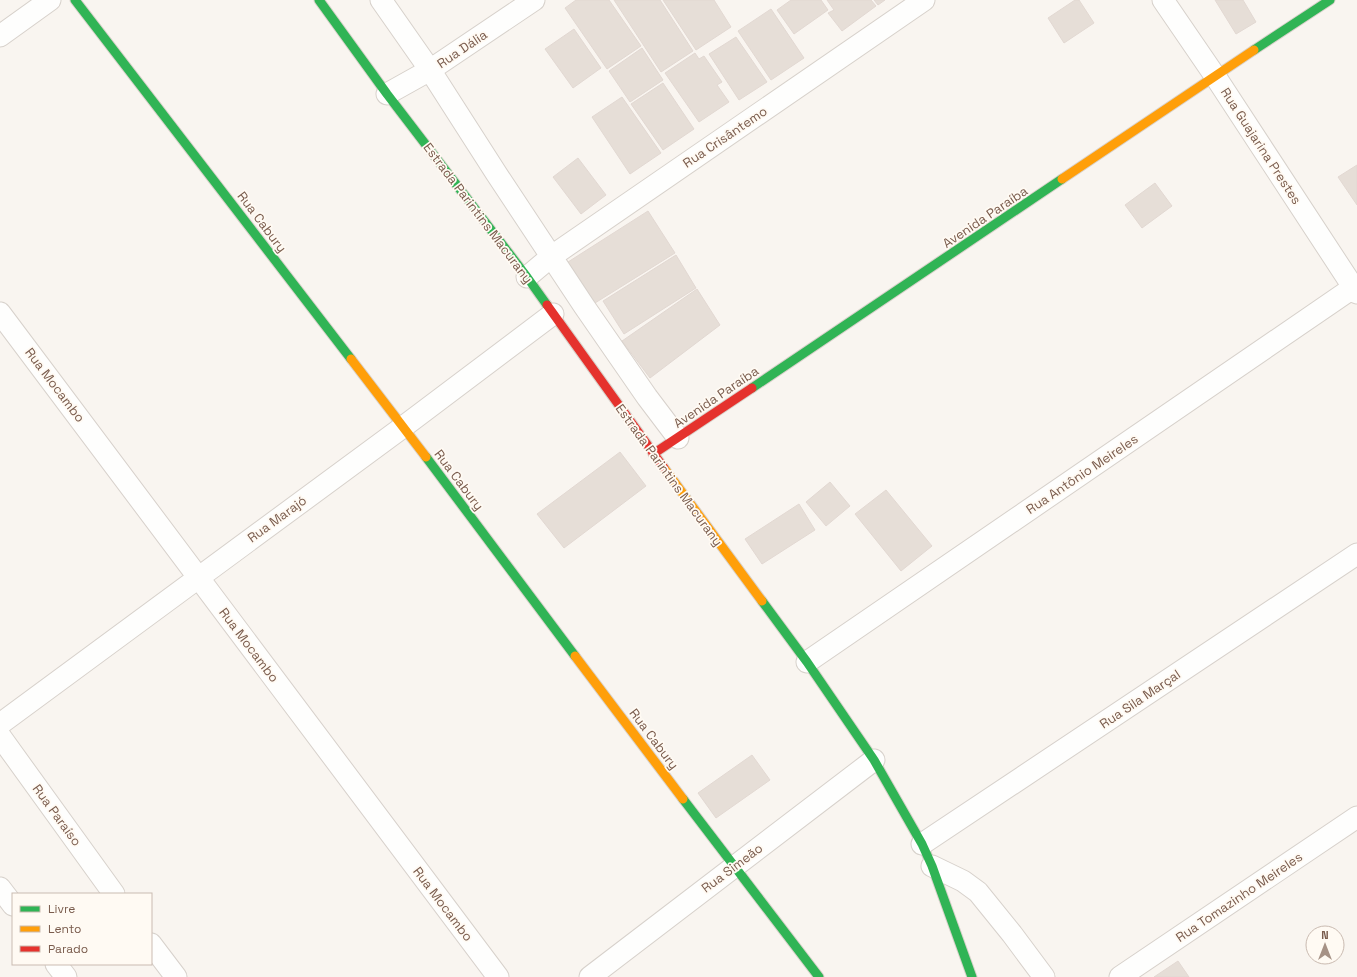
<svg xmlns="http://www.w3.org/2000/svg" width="1357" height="977" viewBox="0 0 1357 977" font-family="'Space Grotesk',sans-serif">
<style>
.building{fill:#e6ded7;stroke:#e2d8d2}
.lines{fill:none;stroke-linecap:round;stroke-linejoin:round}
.street-casing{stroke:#d7d1cb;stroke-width:23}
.fast-casing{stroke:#d9d2cb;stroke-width:11}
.slow-casing{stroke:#d9d2cb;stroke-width:11}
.jam-casing{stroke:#d9d2cb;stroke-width:11}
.street{stroke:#fefefd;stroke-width:21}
.fast{stroke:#30b455;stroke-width:9}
.slow{stroke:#ff9f0a;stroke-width:9}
.jam{stroke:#e5322d;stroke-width:9}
.labels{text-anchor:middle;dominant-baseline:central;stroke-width:3.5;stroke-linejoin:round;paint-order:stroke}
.street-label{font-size:13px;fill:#7a5c4d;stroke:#fffaf3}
</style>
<rect width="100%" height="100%" fill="#f9f5f0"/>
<path class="building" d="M576,0H609L641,46L607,69L565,8Z
M614,0H660L693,51L661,72Z
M663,0H714L731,27L696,50Z
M791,0H821L828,10L794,34L777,10Z
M827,0H871L876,6L842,31L828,13L834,10Z
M874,0H885L878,5Z
M1075,0H1079L1094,23L1064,43L1048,18Z
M1215,0H1243L1256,22L1236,34Z
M771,9L804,58L771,80L738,31Z
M574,29L601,68L573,88L545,49Z
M736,37L767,82L739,100L709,54Z
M642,48L663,80L630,102L609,71Z
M695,53L699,59L704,56L722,82L717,85L729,102L699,122L665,73Z
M663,83L694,129L663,150L631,104Z
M622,97L661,153L630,174L592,117Z
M578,158L606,195L581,214L553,177Z
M1357,165V205L1338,177Z
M1155,183L1172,206L1142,228L1125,205Z
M648,211L675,253L595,303L568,262Z
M676,255L696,288L624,334L603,301Z
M697,289L720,325L650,378L622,341Z
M620,452L646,486L564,548L537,514Z
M830,482L850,506L826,526L806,502Z
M886,490L932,546L901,571L855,514Z
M799,504L815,530L762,564L745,539Z
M752,755L770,780L716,818L698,793Z
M1178,961L1189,977H1154Z"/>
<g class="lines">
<defs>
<path id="street" d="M381,0L430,70L496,173L584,306L647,397L678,438
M1163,0L1215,76L1357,293
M0,36L50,0
M387,94L430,70L534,0
M527,277L552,256L924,0
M0,313L498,977
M807,662L1357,285
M0,724L403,427L553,314
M0,736L114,894
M922,844L1357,554
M932,866L963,881L978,892L1012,934L1044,977
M0,888L13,905
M151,944L176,977
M56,964L66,977
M590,977L874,760
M1120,977L1357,817"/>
<path id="fast" d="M75,0L351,359
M319,0L387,94L527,277L547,305
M1254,50L1330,0
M752,388L1062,179
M426,457L575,656
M762,601L807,662L874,760L922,844L932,866L972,977
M683,799L819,977"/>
<path id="slow" d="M1062,179L1254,50
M351,359L426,457
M664,468L762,601
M575,656L683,799"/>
<path id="jam" d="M547,305L664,468
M653,454L752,388"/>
</defs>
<use href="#street" class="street-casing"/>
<use href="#fast" class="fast-casing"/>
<use href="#slow" class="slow-casing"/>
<use href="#jam" class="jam-casing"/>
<use href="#street" class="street"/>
<use href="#fast" class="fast"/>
<use href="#slow" class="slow"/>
<use href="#jam" class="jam"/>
</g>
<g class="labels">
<g class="street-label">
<text transform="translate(462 49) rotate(-34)">Rua Dália</text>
<text transform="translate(725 137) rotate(-34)">Rua Crisântemo</text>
<text transform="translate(1261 146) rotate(57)">Rua Guajarina Prestes</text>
<text transform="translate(478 213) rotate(53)">Estrada Parintins Macurany</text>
<text transform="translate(985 217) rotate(-34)">Avenida Paraíba</text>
<text transform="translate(262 222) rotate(53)">Rua Cabury</text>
<text transform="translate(55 385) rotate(53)">Rua Mocambo</text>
<text transform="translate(716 397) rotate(-34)">Avenida Paraíba</text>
<text transform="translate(1082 474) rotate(-34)">Rua Antônio Meireles</text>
<text transform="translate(669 475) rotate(54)">Estrada Parintins Macurany</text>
<text transform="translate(459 480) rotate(53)">Rua Cabury</text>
<text transform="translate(277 519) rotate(-36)">Rua Marajó</text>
<text transform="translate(249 645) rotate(53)">Rua Mocambo</text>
<text transform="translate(1140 699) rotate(-34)">Rua Sila Marçal</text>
<text transform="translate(654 739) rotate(53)">Rua Cabury</text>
<text transform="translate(57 815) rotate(54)">Rua Paraíso</text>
<text transform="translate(732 868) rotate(-37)">Rua Simeão</text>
<text transform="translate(1239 897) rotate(-34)">Rua Tomazinho Meireles</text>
<text transform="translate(443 904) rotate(53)">Rua Mocambo</text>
</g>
</g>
<rect x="12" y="893" width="140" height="72" fill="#fffaf3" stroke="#cabbb1"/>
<rect x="20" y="906" width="20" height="6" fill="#30b455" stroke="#cabbb1"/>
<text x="48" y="913" font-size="12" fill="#7a5c4d">Livre</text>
<rect x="20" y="926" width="20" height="6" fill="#ff9f0a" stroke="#cabbb1"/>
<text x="48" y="933" font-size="12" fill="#7a5c4d">Lento</text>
<rect x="20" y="946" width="20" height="6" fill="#e5322d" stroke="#cabbb1"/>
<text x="48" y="953" font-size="12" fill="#7a5c4d">Parado</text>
<g transform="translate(1325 945)"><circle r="19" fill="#fffaf3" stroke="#cabbb1"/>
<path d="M0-3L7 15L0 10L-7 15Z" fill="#a69286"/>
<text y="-6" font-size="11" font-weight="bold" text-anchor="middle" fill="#7a5c4d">N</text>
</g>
</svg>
